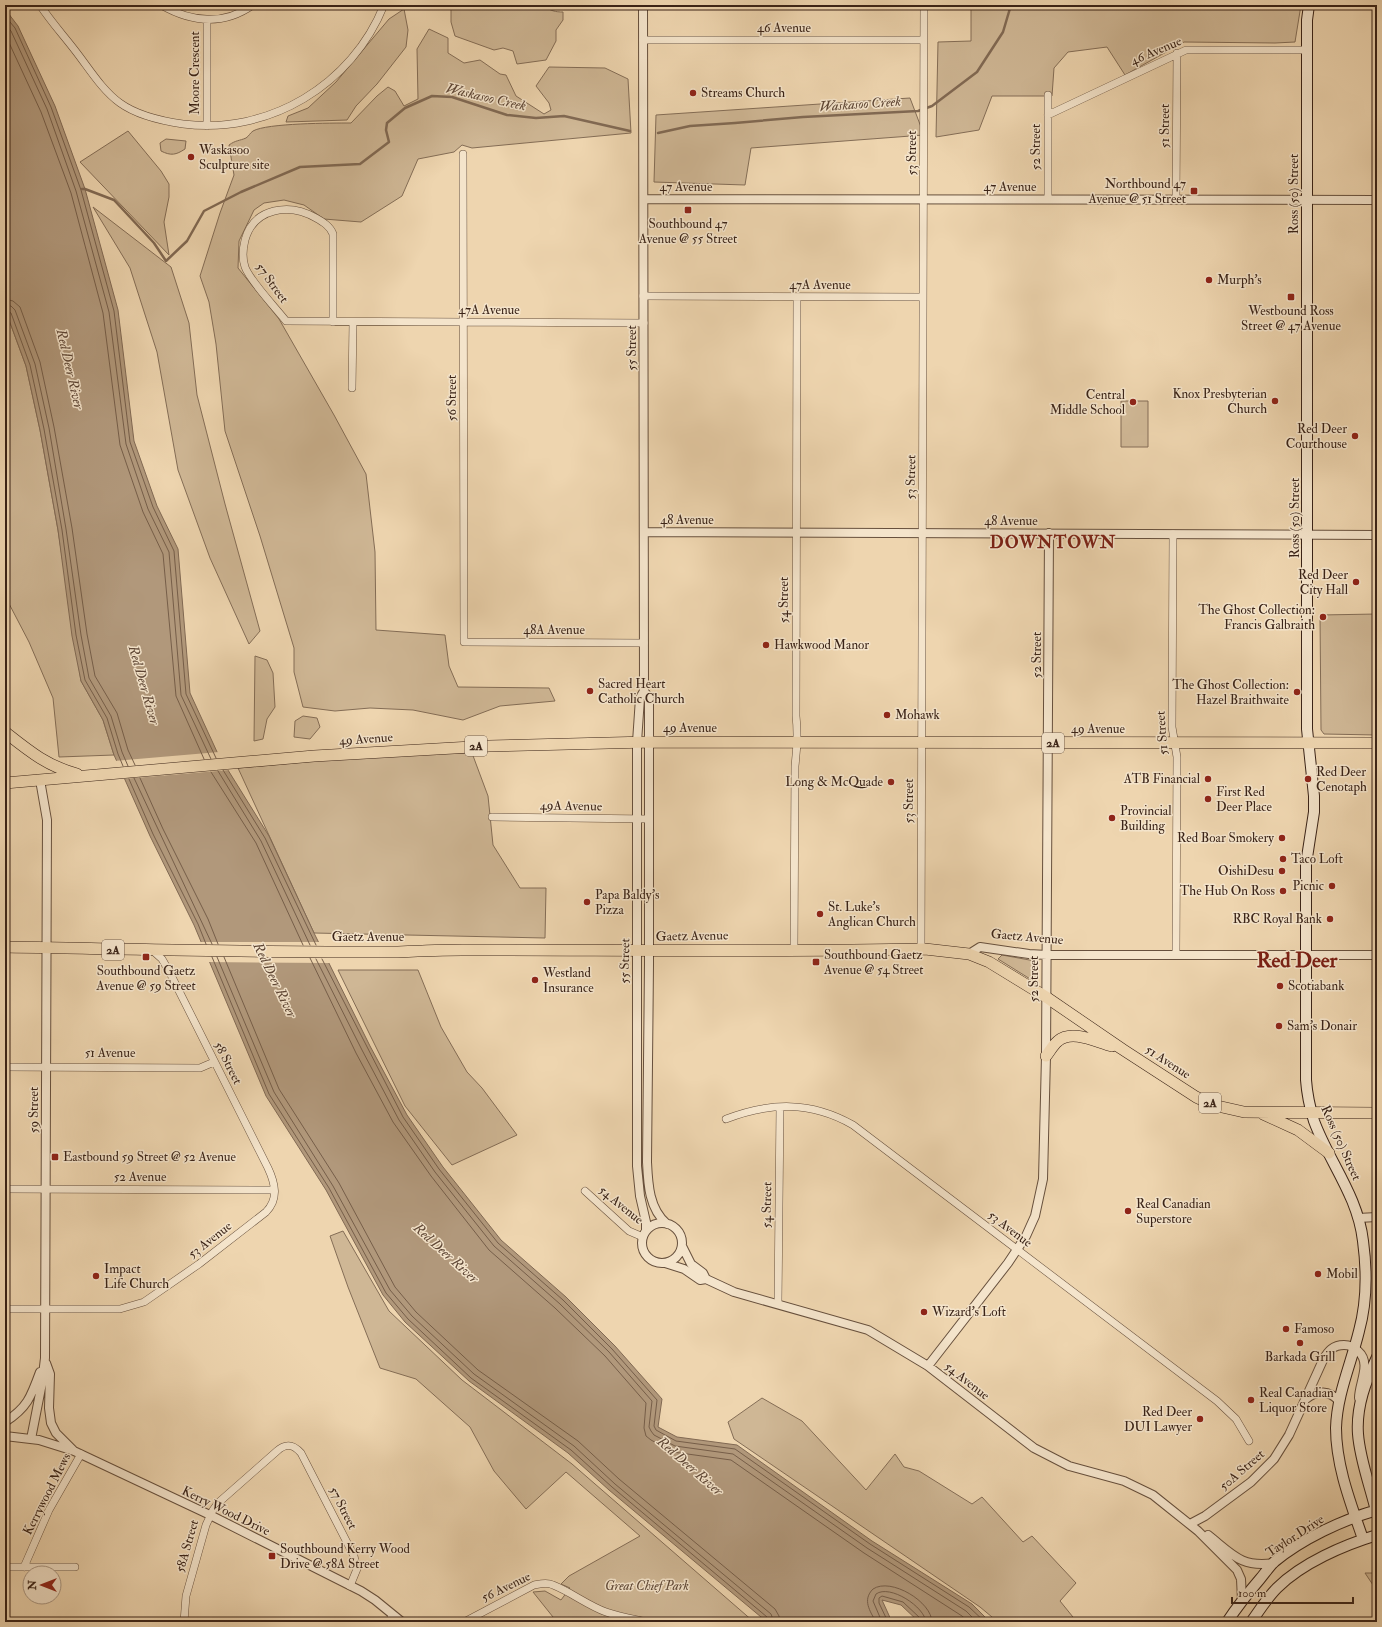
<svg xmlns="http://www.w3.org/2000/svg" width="1382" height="1627" viewBox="0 0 1382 1627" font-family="'IM FELL Double Pica',serif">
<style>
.green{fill:#cfb795;stroke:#846d56}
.water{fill:#b1987b;stroke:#816953}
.pier{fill:#eed5af}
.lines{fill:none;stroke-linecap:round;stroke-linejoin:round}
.shore{stroke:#765e49;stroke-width:1}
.stream{stroke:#816953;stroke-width:2.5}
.minor-casing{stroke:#67503d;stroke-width:8}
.tertiary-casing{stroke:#67503d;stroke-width:10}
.secondary-casing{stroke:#3a2317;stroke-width:12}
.primary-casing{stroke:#3a2317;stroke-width:12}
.minor{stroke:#f4e4cb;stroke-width:7}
.tertiary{stroke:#f4e4cb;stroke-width:8}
.secondary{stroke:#f4e4cb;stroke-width:10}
.primary{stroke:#eed5af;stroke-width:11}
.poi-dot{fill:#8f2418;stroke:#f4e4cb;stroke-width:1.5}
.labels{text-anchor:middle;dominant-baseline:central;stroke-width:3;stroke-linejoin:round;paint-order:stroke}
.shield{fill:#f4e4cb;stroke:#725d4d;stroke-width:1}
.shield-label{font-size:12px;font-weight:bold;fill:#3a2317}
.street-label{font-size:13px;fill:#3a2317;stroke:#f4e4cb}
.poi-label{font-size:13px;fill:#3a2317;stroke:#f4e4cb;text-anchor:start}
.park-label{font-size:13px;font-style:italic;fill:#5f4836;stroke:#f4e4cb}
.water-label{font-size:14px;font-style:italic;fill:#5e4635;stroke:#f4e4cb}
.district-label{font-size:17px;font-weight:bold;letter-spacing:1px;fill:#7a1f14;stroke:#f4e4cb}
.town-label{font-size:21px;font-weight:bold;fill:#7a1f14;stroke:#f4e4cb}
</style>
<rect width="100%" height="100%" fill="#eed5af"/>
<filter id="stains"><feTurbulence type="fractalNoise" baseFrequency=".005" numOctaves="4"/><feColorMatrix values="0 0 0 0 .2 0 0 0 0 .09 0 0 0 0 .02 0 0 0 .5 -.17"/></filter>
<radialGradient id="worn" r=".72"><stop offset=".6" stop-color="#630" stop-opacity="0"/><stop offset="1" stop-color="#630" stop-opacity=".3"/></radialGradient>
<path class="green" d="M447,5H545C549,11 556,12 563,12V20L556,30V41L546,60L517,64L513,51L503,48L494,50L455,36L451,22V10Z
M971,5H1301L1295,42L1275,43L1184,42L1125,75L1107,47L1068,52L1054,68L1052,96H992L979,130L936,137L938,42L971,41Z
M404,9L408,30L406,47L377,84L356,106L347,120L286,122L288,116L308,108L336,82L389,19Z
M429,29L448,38V53L464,63L480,60L500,74L506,75L516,96L544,114L551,110L549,103L536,86L549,67L605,68L628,79L631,133L472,148L462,145L454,152L418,159L402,196L361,222L324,219L304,205L284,200L264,203L254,210L239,241L238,268L279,319L334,415L366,474L375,552L376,630L445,635L449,666L458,687L549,688L555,701L500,706L463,720L413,710L370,708L335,711L303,707L294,672V648L260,536L225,431L216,344L209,302L200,276L220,213L234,175L229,145C236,140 239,141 246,138C249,136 250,133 253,131C267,123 332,123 351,123L377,96L388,87L395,91L404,106L418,99L417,49Z
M910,98L924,135L751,148L745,185L654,182L656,115Z
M128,131L161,171L169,184V197L164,222L169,255L80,162Z
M166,139L186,141L185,149C176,155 171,156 161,151L160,143Z
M93,207L171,267L189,323L197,395L225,504L260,631L249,644L210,558L178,470L157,352L130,268Z
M5,309L26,366L40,430L58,530L81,681L103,720L114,755L59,757L53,698L29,642L5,596Z
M1121,401H1148V447H1121Z
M1377,614V735L1324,734L1321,730L1320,615Z
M255,656L267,660L273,673L275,707L267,719L263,739L254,741Z
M303,716L317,718L320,727L310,739L294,737L295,721Z
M403,753H472L488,796L493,845L520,888H546L545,938L314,933L238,768Z
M1002,955L1035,961V982L998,959Z
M338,970H418L441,1027L467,1072L482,1088L517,1135L452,1165L405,1106Z
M343,1231L389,1311L462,1380L572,1464L754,1622H557L533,1592L545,1591L561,1600L570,1588L561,1584L569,1576L640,1536L566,1472L526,1509L494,1471L470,1427L416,1379L380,1368L348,1287L330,1236Z
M762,1398L802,1421L866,1490L895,1454L904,1467L919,1471L972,1504L982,1497L1023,1542L1032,1536L1076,1583L1060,1601L1077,1622H998L980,1607L734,1439L728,1422Z
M1365,1573H1377V1591Z"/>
<path class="water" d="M5,9L18,26L55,106L85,189L118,310L134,441L157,506L178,549L190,693L218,754L269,836L314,933L370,1046L407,1115L443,1167L501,1240L566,1297L615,1346L662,1399L658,1427L677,1437L737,1445L872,1541L972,1604L990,1622H919L901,1605L882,1600L892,1622H767L609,1490L568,1453L469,1381L405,1322L383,1295L326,1190L266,1096L194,925L150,836L114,755L103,720L81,681L72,636L58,530L40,430L26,366L5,309Z"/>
<path class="pier" d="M219,752L230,770L122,779L114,761Z
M199,942H321L331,963L207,962Z"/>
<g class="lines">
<path class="shore" d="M5,16L15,28L51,107L81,190L114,311L130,442L153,507L174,551L186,694L216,758
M5,24L11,31L47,109L76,191L109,312L126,444L148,509L169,552L181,695L211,759
M5,34L41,112L71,193L103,313L120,445L143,512L163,554L176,696L204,759
M5,299L13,301L20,307L40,362L54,427L72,528L87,634L95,676L117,713L128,750L135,765
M5,305L11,306L15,310L35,364L49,428L66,529L81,635L89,678L111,716L122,752L128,766
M5,310L11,313L30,365L44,429L62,530L76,635L85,680L107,718L118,754L123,766
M223,770L265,838L316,945
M218,771L261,841L310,945
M211,772L256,843L303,945
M134,778L212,944
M140,778L163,829L208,919L218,944
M129,779L153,834L198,924L206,944
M212,957L269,1094L329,1188L386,1293L408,1319L471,1378L571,1450L612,1487L767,1617L769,1622
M217,957L274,1092L333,1186L390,1290L412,1316L474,1374L574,1446L615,1484L771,1614L774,1622
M224,957L279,1089L339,1183L395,1287L416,1312L478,1370L578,1441L619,1479L775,1609L779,1616L780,1622
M310,958L356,1053L393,1122L431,1176L489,1250L555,1308L605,1356L646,1403L644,1428L646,1436L651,1440L673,1452L731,1460L864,1553L962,1616L969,1622
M316,959L362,1050L399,1120L435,1172L494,1246L560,1304L609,1352L652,1401L649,1427L651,1431L654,1435L675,1446L733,1454L867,1548L966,1611L977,1622
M322,959L403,1117L439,1169L498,1243L563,1300L612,1349L657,1400L654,1426L656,1430L676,1441L735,1449L870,1544L969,1607L985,1622
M876,1622C870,1611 862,1600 873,1589C891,1577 932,1602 932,1622
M882,1622L873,1601L876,1594C890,1584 925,1607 926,1622
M888,1622L879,1603V1598L882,1596L903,1602L920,1618L921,1622"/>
<path class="stream" d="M658,133L690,126L735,123L803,117L918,111L932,106L977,72L1003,32L1011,5
M82,189H85L114,200L154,243L166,261L187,241L204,211L241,192L300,167L360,164L389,142L386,130L387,123L405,108L432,96L452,97L507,115L536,118L564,116L630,131"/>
<defs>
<path id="minor" d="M40,5C51,22 65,37 77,53C90,70 103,91 120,103C138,116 162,121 183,124C269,135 352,85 384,5
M161,5C191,22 223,26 253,5
M207,20V126
M643,40H924
M1048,95V199
M1048,115L1186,50H1307
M463,154L464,642L644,643
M1176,200L1177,53
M643,296L923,297
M333,322V234C330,226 323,222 316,218C290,203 254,207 245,240C243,248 242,258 245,267C250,281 276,308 286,321L644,323
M352,388L353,322
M1173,534L1172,727L1177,757L1176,955
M492,817L649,819
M921,949L924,5
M794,950L795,766C797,749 798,733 796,716L797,297
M5,1067L200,1068L214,1062
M726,1119C770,1102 811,1101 853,1125L1217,1401L1236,1419L1249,1441
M5,1189L274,1190
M585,1191L629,1231L643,1237
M778,1304L780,1107
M5,1309H120L144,1302L199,1264L266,1212C279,1199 275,1183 268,1168L170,973L162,959L153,951
M5,1567H75
M24,1567L49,1510L81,1454
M184,1622L186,1596L206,1525L213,1510L218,1503L277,1451C286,1443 293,1444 301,1453L354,1556L357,1569L350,1586
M388,1622L393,1615
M464,1622L534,1585C540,1584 547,1582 553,1585C571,1592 587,1605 606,1612C620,1617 634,1619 648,1622"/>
<path id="tertiary" d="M643,5L644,691L640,698L637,742V1166L640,1196L646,1222V1231
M644,199L1377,200
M644,532L1377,535
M644,691L649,698V964L647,1162C648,1184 649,1209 667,1224
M969,954L980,947L1029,954L1047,955H1377
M1358,1218L1377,1217
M642 1243a20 20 0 1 1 40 0a20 20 0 1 1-40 0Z
M682,1246L691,1264L703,1273L706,1279
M665,1263L684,1269L700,1280L706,1279L734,1292L868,1330L928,1366L1034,1448L1069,1466L1124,1481L1153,1495L1198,1531L1237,1570L1241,1579L1242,1600
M46,1363L50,1374L49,1408L51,1423L56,1433L73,1450
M928,1366L1008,1263L1026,1236L1035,1216L1043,1179L1046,1056L1049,533
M1306,1399C1317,1390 1329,1390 1339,1401
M5,1422C27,1408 31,1397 40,1372
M5,1436L39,1440L74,1451L210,1515L361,1591L375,1600L402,1622
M31,1439L42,1383L45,1358L47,820L40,780
M1190,1524L1205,1516L1251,1482L1274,1459L1289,1435L1323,1360C1328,1351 1333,1345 1344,1345C1350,1345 1354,1347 1358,1351C1372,1363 1359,1383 1359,1398
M1208,1535C1232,1554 1241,1568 1274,1563"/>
<path id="secondary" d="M1309,5L1307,20V729L1314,796V812L1306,864V1080C1307,1094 1310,1108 1314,1121C1329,1162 1358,1196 1363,1241C1367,1271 1367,1302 1359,1331C1351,1364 1337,1394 1336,1428C1336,1466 1351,1504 1363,1539
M1377,1357C1366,1381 1356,1406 1358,1434C1360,1461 1371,1488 1377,1515
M1227,1622C1237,1607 1248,1593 1260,1579C1265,1573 1269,1567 1274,1562C1302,1539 1342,1520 1377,1510
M1251,1622C1259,1611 1267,1598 1277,1588C1302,1563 1344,1545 1377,1535"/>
<path id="primary" d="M5,732C29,751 47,766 77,774
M5,783L314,756L489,746L649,742L1377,743
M5,947C136,949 267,953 398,952C419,951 441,950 462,950C616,950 771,952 925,949L969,954L989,962L1046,997L1122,1049L1196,1097L1213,1105L1244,1112L1377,1113
M1046,1056C1050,1051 1053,1045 1058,1041C1072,1029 1096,1042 1112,1046
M1263,1114L1298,1130L1329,1153"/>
</defs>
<use href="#minor" class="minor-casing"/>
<use href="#tertiary" class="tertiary-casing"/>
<use href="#secondary" class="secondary-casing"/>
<use href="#primary" class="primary-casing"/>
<use href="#minor" class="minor"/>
<use href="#tertiary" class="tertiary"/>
<use href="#secondary" class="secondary"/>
<use href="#primary" class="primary"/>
</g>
<g class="poi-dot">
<circle cx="693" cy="93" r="4"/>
<circle cx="191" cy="157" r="4"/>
<rect x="1190" y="187" width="8" height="8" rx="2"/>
<rect x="684" y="206" width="8" height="8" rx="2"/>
<circle cx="1209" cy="280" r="4"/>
<rect x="1287" y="293" width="8" height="8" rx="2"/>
<circle cx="1275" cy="401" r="4"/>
<circle cx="1133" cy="402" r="4"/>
<circle cx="1355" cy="436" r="4"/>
<circle cx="1356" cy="582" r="4"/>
<circle cx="1323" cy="617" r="4"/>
<circle cx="766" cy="645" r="4"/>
<circle cx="590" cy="691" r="4"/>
<circle cx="1297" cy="692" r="4"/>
<circle cx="887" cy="715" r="4"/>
<circle cx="1208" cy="779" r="4"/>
<circle cx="1308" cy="779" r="4"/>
<circle cx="891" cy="782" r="4"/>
<circle cx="1208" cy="799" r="4"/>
<circle cx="1112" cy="818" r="4"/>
<circle cx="1282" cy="838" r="4"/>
<circle cx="1283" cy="859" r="4"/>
<circle cx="1282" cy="871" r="4"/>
<circle cx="1332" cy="886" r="4"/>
<circle cx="1283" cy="891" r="4"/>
<circle cx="587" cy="902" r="4"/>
<circle cx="820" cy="914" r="4"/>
<circle cx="1330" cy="919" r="4"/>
<rect x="142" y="953" width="8" height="8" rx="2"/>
<rect x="812" y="958" width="8" height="8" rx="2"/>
<circle cx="535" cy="980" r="4"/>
<circle cx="1280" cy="986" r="4"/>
<circle cx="1279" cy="1026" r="4"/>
<rect x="51" y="1153" width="8" height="8" rx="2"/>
<circle cx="1128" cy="1211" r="4"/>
<circle cx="1318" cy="1274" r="4"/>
<circle cx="96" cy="1276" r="4"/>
<circle cx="924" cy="1312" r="4"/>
<circle cx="1286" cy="1329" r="4"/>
<circle cx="1300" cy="1343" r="4"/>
<circle cx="1251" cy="1400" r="4"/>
<circle cx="1200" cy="1419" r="4"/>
<rect x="268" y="1552" width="8" height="8" rx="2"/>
</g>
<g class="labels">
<g class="shield">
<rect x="1042" y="733" width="22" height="20" rx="3"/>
<rect x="465" y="736" width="22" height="20" rx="3"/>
<rect x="102" y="940" width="22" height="20" rx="3"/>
<rect x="1199" y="1093" width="22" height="20" rx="3"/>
</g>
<g class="shield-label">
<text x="1053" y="743">2A</text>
<text x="476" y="746">2A</text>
<text x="113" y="950">2A</text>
<text x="1210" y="1103">2A</text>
</g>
<g class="street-label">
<text x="784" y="28">46 Avenue</text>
<text transform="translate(1156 51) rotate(-23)">46 Avenue</text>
<text transform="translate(195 73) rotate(-90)">Moore Crescent</text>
<text transform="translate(1165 126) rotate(-90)">51 Street</text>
<text transform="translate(1036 147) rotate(-90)">52 Street</text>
<text transform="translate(912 153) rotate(-90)">53 Street</text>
<text x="686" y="187">47 Avenue</text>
<text x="1010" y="187">47 Avenue</text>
<text transform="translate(1294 194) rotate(-90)">Ross (50) Street</text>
<text transform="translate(272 283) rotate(54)">57 Street</text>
<text x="820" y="285">47A Avenue</text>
<text x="489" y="310">47A Avenue</text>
<text transform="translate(632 348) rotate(-90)">55 Street</text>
<text transform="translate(452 398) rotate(-90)">56 Street</text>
<text transform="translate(911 477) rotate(-89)">53 Street</text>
<text transform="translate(1295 518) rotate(-90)">Ross (50) Street</text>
<text x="687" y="520">48 Avenue</text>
<text x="1011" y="521">48 Avenue</text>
<text transform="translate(784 600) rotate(-90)">54 Street</text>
<text x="554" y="630">48A Avenue</text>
<text transform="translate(1037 655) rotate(-90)">52 Street</text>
<text x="690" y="728">49 Avenue</text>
<text x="1098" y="729">49 Avenue</text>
<text transform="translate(1162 733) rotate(-94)">51 Street</text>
<text transform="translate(366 739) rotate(-4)">49 Avenue</text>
<text transform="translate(909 801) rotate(-90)">53 Street</text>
<text transform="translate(571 806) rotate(1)">49A Avenue</text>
<text transform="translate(692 936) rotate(-1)">Gaetz Avenue</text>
<text x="368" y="937">Gaetz Avenue</text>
<text transform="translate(1027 937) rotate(5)">Gaetz Avenue</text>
<text transform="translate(625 961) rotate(-89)">55 Street</text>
<text transform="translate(1034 979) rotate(-90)">52 Street</text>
<text x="110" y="1053">51 Avenue</text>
<text transform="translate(1168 1062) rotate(33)">51 Avenue</text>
<text transform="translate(228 1063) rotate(63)">58 Street</text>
<text transform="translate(34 1110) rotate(-90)">59 Street</text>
<text transform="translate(1341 1143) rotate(66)">Ross (50) Street</text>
<text x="140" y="1177">52 Avenue</text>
<text transform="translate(621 1205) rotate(39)">54 Avenue</text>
<text transform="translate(767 1205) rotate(-89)">54 Street</text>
<text transform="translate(1010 1229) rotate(37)">53 Avenue</text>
<text transform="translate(210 1240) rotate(-38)">53 Avenue</text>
<text transform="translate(967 1381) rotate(38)">54 Avenue</text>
<text transform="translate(1242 1470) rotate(-41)">50A Street</text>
<text transform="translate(47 1494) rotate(-63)">Kerrywood Mews</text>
<text transform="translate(343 1508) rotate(63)">57 Street</text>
<text transform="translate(226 1511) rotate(26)">Kerry Wood Drive</text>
<text transform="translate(1295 1536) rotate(-33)">Taylor Drive</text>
<text transform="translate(187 1546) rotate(-74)">58A Street</text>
<text transform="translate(506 1587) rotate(-26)">56 Avenue</text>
</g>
<g class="poi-label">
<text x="701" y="93">Streams Church</text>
<text x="199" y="150">Waskasoo<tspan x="199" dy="15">Sculpture site</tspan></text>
<text x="1186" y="184" text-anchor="end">Northbound 47<tspan x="1186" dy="15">Avenue @ 51 Street</tspan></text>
<text x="688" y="224" text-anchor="middle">Southbound 47<tspan x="688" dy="15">Avenue @ 55 Street</tspan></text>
<text x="1217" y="280">Murph's</text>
<text x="1291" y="311" text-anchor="middle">Westbound Ross<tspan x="1291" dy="15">Street @ 47 Avenue</tspan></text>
<text x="1267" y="394" text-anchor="end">Knox Presbyterian<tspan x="1267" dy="15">Church</tspan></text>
<text x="1125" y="395" text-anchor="end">Central<tspan x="1125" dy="15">Middle School</tspan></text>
<text x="1347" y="429" text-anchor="end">Red Deer<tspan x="1347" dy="15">Courthouse</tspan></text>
<text x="1348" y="575" text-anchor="end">Red Deer<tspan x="1348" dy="15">City Hall</tspan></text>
<text x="1315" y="610" text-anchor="end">The Ghost Collection:<tspan x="1315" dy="15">Francis Galbraith</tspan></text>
<text x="774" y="645">Hawkwood Manor</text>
<text x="598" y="684">Sacred Heart<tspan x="598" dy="15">Catholic Church</tspan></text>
<text x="1289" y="685" text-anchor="end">The Ghost Collection:<tspan x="1289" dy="15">Hazel Braithwaite</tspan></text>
<text x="895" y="715">Mohawk</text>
<text x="1316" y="772">Red Deer<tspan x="1316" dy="15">Cenotaph</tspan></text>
<text x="1200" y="779" text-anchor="end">ATB Financial</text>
<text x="883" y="782" text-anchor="end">Long &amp; McQuade</text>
<text x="1216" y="792">First Red<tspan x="1216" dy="15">Deer Place</tspan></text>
<text x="1120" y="811">Provincial<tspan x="1120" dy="15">Building</tspan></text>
<text x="1274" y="838" text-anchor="end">Red Boar Smokery</text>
<text x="1291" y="859">Taco Loft</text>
<text x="1274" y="871" text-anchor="end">OishiDesu</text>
<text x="1324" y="886" text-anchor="end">Picnic</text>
<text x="1275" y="891" text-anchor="end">The Hub On Ross</text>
<text x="595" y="895">Papa Baldy's<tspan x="595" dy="15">Pizza</tspan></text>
<text x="828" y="907">St. Luke's<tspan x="828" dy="15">Anglican Church</tspan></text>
<text x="1322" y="919" text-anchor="end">RBC Royal Bank</text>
<text x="824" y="955">Southbound Gaetz<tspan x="824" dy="15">Avenue @ 54 Street</tspan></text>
<text x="146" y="971" text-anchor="middle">Southbound Gaetz<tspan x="146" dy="15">Avenue @ 59 Street</tspan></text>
<text x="543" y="973">Westland<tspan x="543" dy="15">Insurance</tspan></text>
<text x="1288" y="986">Scotiabank</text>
<text x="1287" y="1026">Sam's Donair</text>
<text x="63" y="1157">Eastbound 59 Street @ 52 Avenue</text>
<text x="1136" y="1204">Real Canadian<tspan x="1136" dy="15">Superstore</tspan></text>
<text x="104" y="1269">Impact<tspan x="104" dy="15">Life Church</tspan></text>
<text x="1326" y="1274">Mobil</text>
<text x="932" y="1312">Wizard's Loft</text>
<text x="1294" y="1329">Famoso</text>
<text x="1300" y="1357" text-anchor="middle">Barkada Grill</text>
<text x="1259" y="1393">Real Canadian<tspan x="1259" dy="15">Liquor Store</tspan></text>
<text x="1192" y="1412" text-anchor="end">Red Deer<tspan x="1192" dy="15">DUI Lawyer</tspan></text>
<text x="280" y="1549">Southbound Kerry Wood<tspan x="280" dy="15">Drive @ 58A Street</tspan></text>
</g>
<g class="park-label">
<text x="647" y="1586">Great Chief Park</text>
</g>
<g class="water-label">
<text transform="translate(486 97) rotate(13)">Waskasoo Creek</text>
<text transform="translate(860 104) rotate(-4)">Waskasoo Creek</text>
<text transform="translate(70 369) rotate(77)">Red Deer River</text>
<text transform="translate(144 685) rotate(74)">Red Deer River</text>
<text transform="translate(275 980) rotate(64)">Red Deer River</text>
<text transform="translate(446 1253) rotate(42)">Red Deer River</text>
<text transform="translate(690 1466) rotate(41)">Red Deer River</text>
</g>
<g class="district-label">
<text x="1053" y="542">DOWNTOWN</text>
</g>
<g class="town-label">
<text x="1297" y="960">Red Deer</text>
</g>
</g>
<rect width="1382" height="1627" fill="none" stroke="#eed5af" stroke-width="20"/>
<rect x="6" y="6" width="1370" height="1615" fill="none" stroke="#3a2317" stroke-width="2"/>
<rect x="10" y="10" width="1362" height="1607" fill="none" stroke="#3a2317"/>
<g transform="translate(42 1585) rotate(270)"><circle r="19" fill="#f4e4cb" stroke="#aa9783"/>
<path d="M0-3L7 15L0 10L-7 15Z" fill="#8f2418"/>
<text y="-6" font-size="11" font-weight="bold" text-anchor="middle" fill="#3a2317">N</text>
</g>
<path d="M1232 1597v6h121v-6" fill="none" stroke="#3a2317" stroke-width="2"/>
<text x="1238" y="1597" font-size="12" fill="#3a2317" stroke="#f4e4cb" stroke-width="3" paint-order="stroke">100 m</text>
<rect width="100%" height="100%" filter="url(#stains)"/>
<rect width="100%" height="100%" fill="url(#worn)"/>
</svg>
